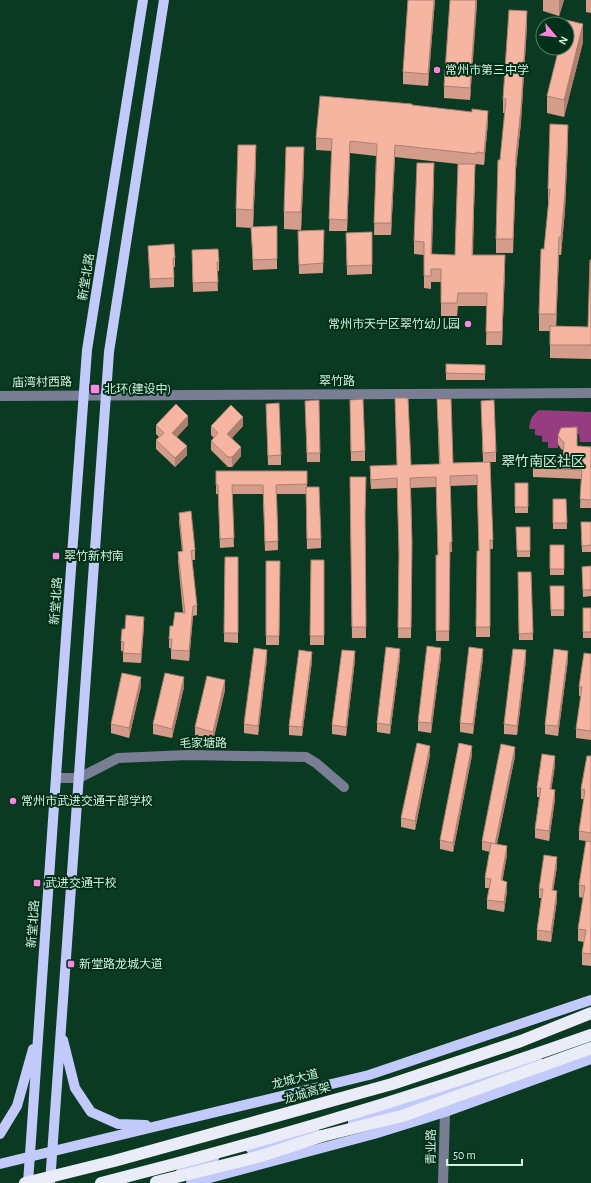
<svg xmlns="http://www.w3.org/2000/svg" width="591" height="1183" viewBox="0 0 591 1183" font-family="'Alegreya Sans','Noto Sans SC',sans-serif">
<style>
.water{fill:#963d82}
.lines{fill:none;stroke-linecap:round;stroke-linejoin:round}
.minor{stroke:#797e95;stroke-width:10}
.major{stroke:#c2cafb;stroke-width:10}
.highway{stroke:#eaecf8;stroke-width:12}
.highway-bridge{stroke:#eaecf8;stroke-width:12}
.wall{fill:#d49c8a}
.shaded-wall{fill:#ac7f71}
.building{fill:#f6b5a1;stroke:#ac7f71}
.poi-dot{fill:#fe85e0;stroke:#00301a;stroke-width:1.5}
.labels{text-anchor:middle;dominant-baseline:central;stroke-width:4;stroke-linejoin:round;paint-order:stroke}
.poi-label{font-size:12px;fill:#d2f0dc;stroke:#00301a;text-anchor:start}
.street-label{font-size:12px;fill:#d2f0dc;stroke:#00301a}
.quarter-label{font-size:14px;fill:#d2f0dc;stroke:#00301a}
</style>
<rect width="100%" height="100%" fill="#0b3a23"/>
<path class="water" d="M539,410L591,412V442H580L579,434L559,433L558,448H548V442H542V436L535,435V429H529C530,420 532,415 539,410Z"/>
<g class="lines">
<path class="minor" d="M0,396L591,393
M56,778H79L118,758L188,755L306,757L316,763L344,787
M443,1183L445,1112"/>
<path class="major" d="M63,1040L75,1088L91,1112L118,1124L146,1125
M353,1122L398,1110L537,1060
M0,1134L17,1106L33,1049
M251,1149L315,1133
M0,1164L369,1075L591,1000
M181,1172L214,1158
M28,1183L59,733L87,350L143,0
M50,1183L109,352L164,0
M191,1183L374,1134L445,1112L591,1059"/>
<path class="highway" d="M156,1182L261,1156L322,1136
M101,1183C266,1142 430,1092 591,1035"/>
<path class="highway-bridge" d="M322,1136L402,1116L591,1048
M25,1183L114,1161L392,1084L521,1041L591,1013"/>
</g>
<path class="wall" d="M408,0H435L428,86L403,84V72Z
M477,0L470,100L444,98V86Z
M543,0H564L559,16L543,11Z
M586,0H591V13L586,12Z
M527,25L521,122L516,169L513,253H496V239L500,160L505,113H503V99Z
M583,42L564,117L547,113V96Z
M412,105L488,122L484,165L476,164L475,166L473,255L505,268L502,345H486L487,306H458L457,316H441V282H431V289L424,288V255L414,254V241L434,176L432,254L455,255L458,164L395,157L391,235H374L376,156L350,153L347,231H329L332,151L316,150V138Z
M568,142L565,210L561,255H559L556,326L588,327L591,260V359L550,358V331H539V314L548,206V189Z
M256,163L253,227L277,226V269L253,270L251,228L236,227V209Z
M304,165L301,230L284,229V212Z
M324,230L323,273L299,274L298,231Z
M372,232V274L347,275L346,233Z
M148,246L175,258V267H174V287L150,288Z
M192,250L219,262V271H217L218,291L193,292Z
M446,364L485,365V380H446Z
M395,398L411,465L439,464L437,399L453,463L483,462L481,401L496,452V462H490L493,549H490V637H476L477,551H479L477,485L450,486L452,552H450L449,641H436V555H438L436,487L411,488L412,542L411,638H398L399,558L397,488L371,489L370,476L397,465Z
M350,400L365,451V461H351Z
M305,401L320,453V462H307Z
M266,404L281,455V465H268Z
M156,425H188L177,437L187,455L175,467L156,449V440L159,437L156,434Z
M211,426H243L232,438L241,456L232,467H228L211,450V441L214,438L211,435Z
M558,435L577,436V446L591,447V508H580L581,479L533,477V468L563,461V450L561,449L558,444Z
M216,471H307V487L321,539V548L307,549L306,494H277L278,550L265,551L263,494H232L234,547L220,548L218,494H216Z
M350,477L366,488L365,521L366,638H352Z
M515,483H528V513H515Z
M553,499H566L567,529H553Z
M179,513L195,550V560H192L197,606V615L193,616L189,661L171,659V648H169V639L173,626L183,613L178,561V552L182,551L179,522Z
M581,522H591V552H582Z
M516,527H530V557H517Z
M550,545H564V575H550Z
M225,557H238V643L224,642Z
M311,560H324V645H310Z
M266,561H280L279,645H266Z
M591,566V596L583,597L582,567Z
M518,572H531L533,640H519Z
M550,586H564V616H551Z
M583,608H591V638H583Z
M144,626L141,663L123,662V651H121V641L125,629Z
M591,654V740L576,738V729L581,696H579V687Z
M441,657L431,733L418,731V722Z
M400,658L390,734L377,732V723Z
M483,658L473,734L460,732V723Z
M267,659L258,735L244,733V724Z
M355,660L346,736L332,734V725Z
M526,660L517,735L504,734V724Z
M568,660L558,736L545,734V725Z
M312,661L302,736L289,735V726Z
M141,686L129,738L111,733V724Z
M184,687L172,738L153,734V724Z
M225,690L213,741L195,737V727Z
M430,755L415,830L401,827V818Z
M472,755L453,852L440,849V840Z
M515,756L497,844L507,855L502,881L507,891L504,912L487,909V900L489,888H485V878L490,852L482,850V841Z
M591,756V966L582,965V953L584,942L578,941V929L583,898L579,897V885L586,841L579,840V831L584,799H581V789Z
M555,765L551,790L555,799L549,841L535,838V829L539,797H537V788Z
M557,866L553,891L557,900L551,942L537,940V930L541,898H539V889Z"/>
<path class="shaded-wall" d="M434,0H435L428,86V74Z
M476,0H477V5L470,100V88Z
M559,0H564L559,16Z
M527,11V25L521,122L516,169L513,253L516,156Z
M583,24V42L564,117V100Z
M488,111V122L484,165V153Z
M568,125V142L565,210L561,255V237Z
M350,141V153L347,231V220Z
M256,145V163L253,228V210Z
M395,145V157L391,235V223Z
M304,147V165L301,230V212Z
M434,163V176L431,267V254Z
M475,164V177L472,268V255Z
M559,237V255L556,332V314Z
M505,255V268L502,345V332Z
M188,416V425L172,442V433Z
M243,417V426L227,443V434Z
M187,446V455L175,467V458Z
M241,447V456L232,467V457Z
M193,606V616L189,661V651Z
M144,617V626L141,663V654Z
M441,648V657L431,733V723Z
M400,649V658L390,734V725Z
M483,649V658L473,734V724Z
M267,650V659L258,735V726Z
M526,650V660L517,735V726Z
M355,651V660L346,736V727Z
M568,651V660L558,736V726Z
M312,652V661L302,736V727Z
M141,677V686L129,738V728Z
M184,677V687L172,738V729Z
M225,680V690L213,741V732Z
M430,746V755L415,830V821Z
M472,746V755L453,852V843Z
M515,747V756L495,853V844Z
M555,756V765L550,799V789Z
M555,790V799L549,841V831Z
M507,846V855L501,890V880Z
M557,857V866L552,900V890Z
M507,882V891L504,912V902Z
M557,891V900L551,942V932Z"/>
<path class="building" d="M408,0H434L428,74L403,72Z
M450,0H476L470,88L444,86Z
M509,10L527,11L521,108L516,156L513,239H496L498,160H500L506,99H503Z
M566,20L583,24L564,100L547,96L559,48H567V24H565Z
M320,96L412,104V105L472,112V109L488,111L484,153L476,152V154L395,145L391,223H374L377,144L350,141L347,220L329,219L332,139L316,138Z
M550,124L568,125L565,192L561,237H559L556,314H539L541,249H544L550,189H548Z
M238,145H256L253,210L236,209Z
M286,147H304L301,212H284Z
M417,163H434L431,254L455,255L458,164H475L472,255H505L502,332H486L487,293H458L457,303H441V269H431V276H424V242L414,241Z
M277,226V259L253,260L251,227Z
M324,230L323,263L299,265L298,231Z
M372,232V265L347,266L346,233Z
M174,244L175,258H173L174,278L150,279L148,246Z
M218,249L219,262H217L218,282L193,283L192,250Z
M590,260H591V345H550V326L588,327Z
M446,364L485,365V374L446,373Z
M395,398H408L411,465L440,464L437,399H451L453,463L490,462L493,540H490V627H476L477,551H479L477,475L450,476L452,542H450L449,631H436V555H438L436,477L410,478L412,542L411,628H398L399,552L397,478L371,480L370,466L397,465Z
M363,399L365,451L351,452L350,400Z
M319,400L320,453H307L305,401Z
M494,400L496,452L483,453L481,401Z
M279,403L281,455L268,456L266,404Z
M176,404L188,416L172,433L187,446L175,458L156,440L164,433L156,425Z
M231,405L243,417L227,434L241,447L232,457H228L211,441L218,433L211,426Z
M577,427V446L591,447V500L580,499L582,470L533,468V459L563,461L564,442L561,440L558,435L561,428Z
M216,471H307V484L276,485L278,541L265,542L263,485H232L234,538L220,539L218,485H216Z
M350,477H366L365,512L366,627H352Z
M515,483H528V507H515Z
M306,487H319L321,539H307Z
M553,499H566L567,523H553Z
M191,511L195,550L191,551L197,606H193L189,651L171,650L172,639H169L170,626H173L175,612L185,613L178,552L183,551L179,513Z
M581,522H591V545L582,546Z
M516,527H530V551H517Z
M550,545H564V569H550Z
M225,557H238V633H224Z
M311,560H324V636H310Z
M266,561H280L279,636H266Z
M591,566V590H583L582,567Z
M518,572H531L533,633L519,634Z
M550,586H564V610H551Z
M583,608H591V632H583Z
M126,615L144,617L141,654L123,653L124,642L121,641L122,629H125Z
M427,646L441,648L431,723L418,722Z
M386,647L400,649L390,725L377,723Z
M469,647L483,649L473,724L460,723Z
M254,648L267,650L258,726L244,724Z
M513,649L526,650L517,726L504,724Z
M554,649L568,651L558,726L545,725Z
M299,650L312,652L302,727L289,726Z
M342,650L355,651L346,727L332,725Z
M584,653L591,654V731L576,729L582,687H579Z
M122,673L141,677L129,728L111,724Z
M165,673L184,677L172,729L153,724Z
M207,676L225,680L213,732L195,727Z
M417,743L430,746L415,821L401,818Z
M459,743L472,746L453,843L440,840Z
M501,744L515,747L495,844L482,841Z
M542,754L555,756L550,789L555,790L549,831L535,829L541,788H537Z
M587,756H591V833L579,831L585,790L581,789Z
M586,841L591,842V954L582,953L586,930L578,929L585,886L579,885Z
M491,843L507,846L501,880L507,882L504,902L487,900L491,879L485,878Z
M544,855L557,857L552,890L557,891L551,932L537,930L543,889H539Z"/>
<g class="poi-dot">
<circle cx="437" cy="70" r="4"/>
<circle cx="468" cy="324" r="4"/>
<rect x="90" y="384" width="10" height="10" rx="2"/>
<rect x="52" y="552" width="8" height="8" rx="2"/>
<circle cx="13" cy="801" r="4"/>
<rect x="33" y="879" width="8" height="8" rx="2"/>
<rect x="67" y="960" width="8" height="8" rx="2"/>
</g>
<g class="labels">
<g class="poi-label">
<text x="445" y="70">常州市第三中学</text>
<text x="460" y="324" text-anchor="end">常州市天宁区翠竹幼儿园</text>
<text x="104" y="389">北环(建设中)</text>
<text x="64" y="556">翠竹新村南</text>
<text x="21" y="801">常州市武进交通干部学校</text>
<text x="45" y="883">武进交通干校</text>
<text x="79" y="964">新堂路龙城大道</text>
</g>
<g class="street-label">
<text transform="translate(86 277) rotate(-81)">新堂北路</text>
<text x="337" y="381">翠竹路</text>
<text transform="translate(42 382) rotate(-1)">庙湾村西路</text>
<text transform="translate(56 601) rotate(-86)">新堂北路</text>
<text x="203" y="743">毛家塘路</text>
<text transform="translate(33 924) rotate(-86)">新堂北路</text>
<text transform="translate(295 1079) rotate(-14)">龙城大道</text>
<text transform="translate(307 1093) rotate(-16)">龙城高架</text>
<text transform="translate(431 1147) rotate(-89)">青业路</text>
</g>
<g class="quarter-label">
<text x="543" y="462">翠竹南区社区</text>
</g>
</g>
<g transform="translate(555 36) rotate(118)"><circle r="19" fill="#00301a" stroke="#547d68"/>
<path d="M0-3L7 15L0 10L-7 15Z" fill="#fe85e0"/>
<text y="-6" font-size="11" font-weight="bold" text-anchor="middle" fill="#d2f0dc">N</text>
</g>
<path d="M447 1159v6h75v-6" fill="none" stroke="#d2f0dc" stroke-width="2"/>
<text x="453" y="1159" font-size="12" fill="#d2f0dc" stroke="#00301a" stroke-width="3" paint-order="stroke">50 m</text>
</svg>
